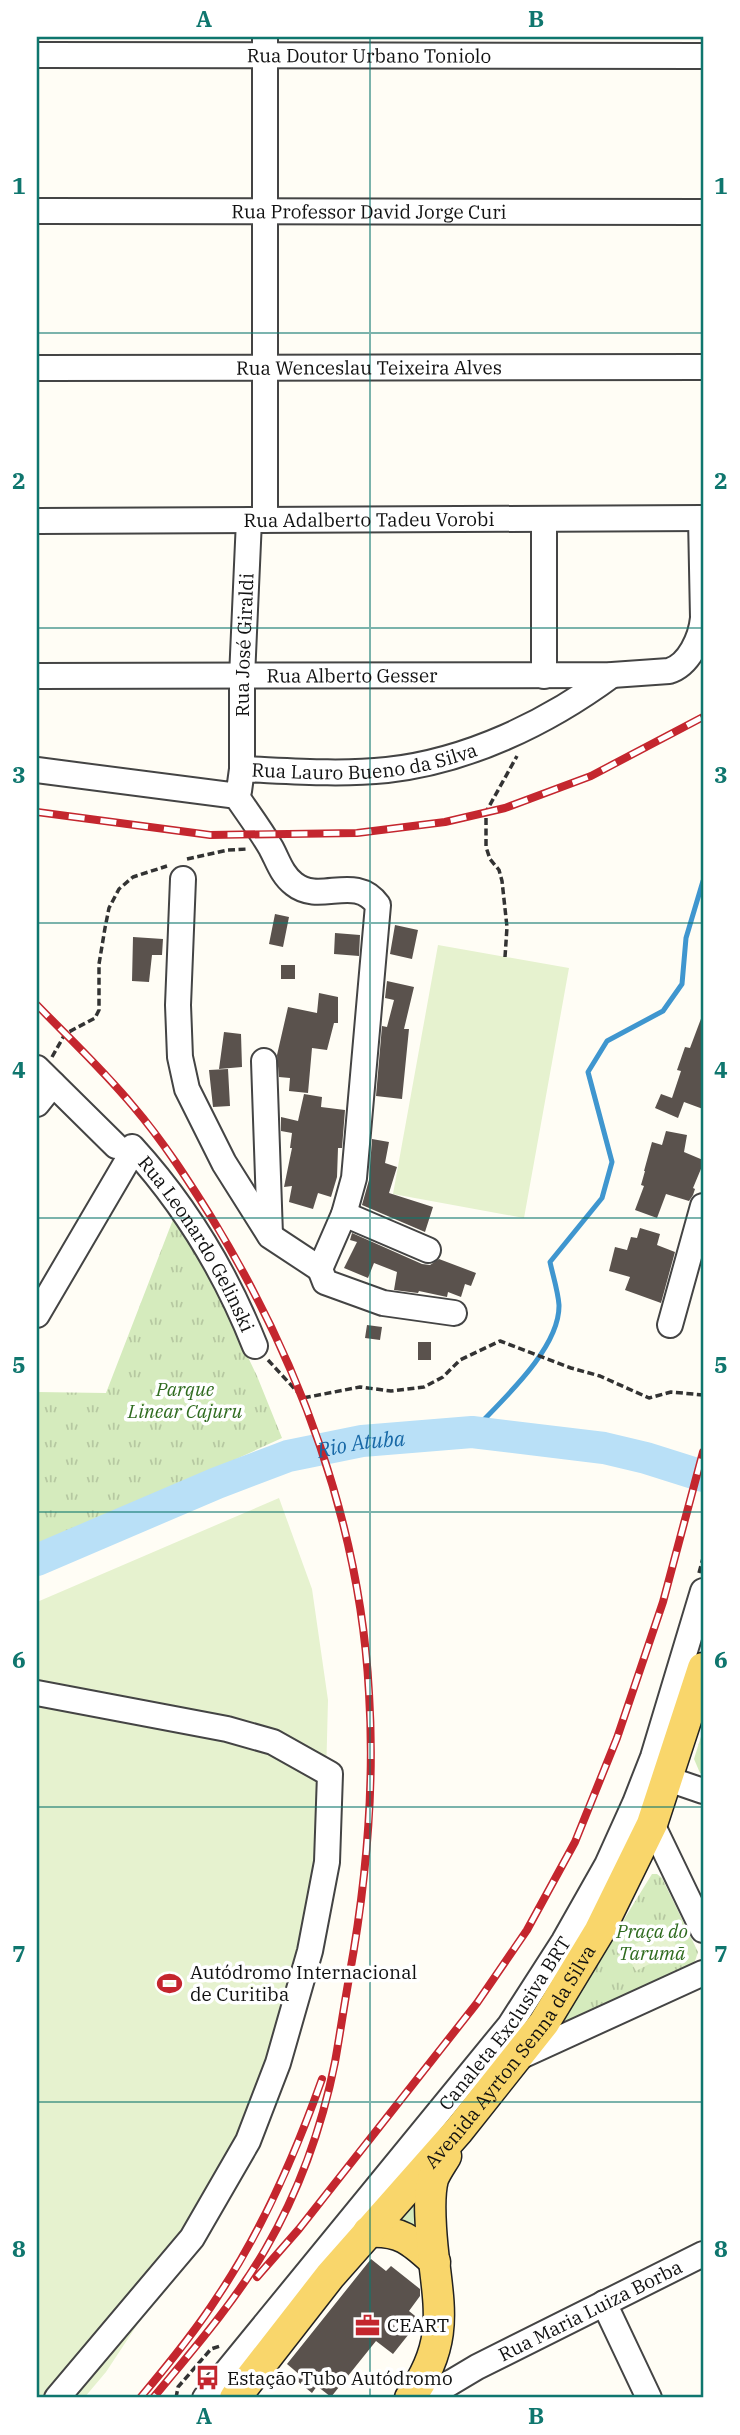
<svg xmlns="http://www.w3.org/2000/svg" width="740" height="2435" viewBox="0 0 740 2435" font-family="'IBM Plex Serif',serif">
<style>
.grass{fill:#d5ebbd}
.park{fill:url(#park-tufts)}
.pitch{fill:#e6f2cf}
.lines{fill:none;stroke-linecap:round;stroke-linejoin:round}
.stream{stroke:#3f96cf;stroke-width:5}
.river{stroke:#b9e0f7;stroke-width:32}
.building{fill:#5a524d}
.minor-casing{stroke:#444;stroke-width:28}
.major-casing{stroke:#222;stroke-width:33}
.path{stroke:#333;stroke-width:3.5;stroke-dasharray:7 3.5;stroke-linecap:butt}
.minor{stroke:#fff;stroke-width:24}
.major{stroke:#f9d66b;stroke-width:30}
.rail-casing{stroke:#c4262e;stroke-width:8}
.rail{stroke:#fff;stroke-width:5;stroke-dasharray:16;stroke-linecap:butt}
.grid{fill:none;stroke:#0f766e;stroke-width:2;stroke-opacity:0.55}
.labels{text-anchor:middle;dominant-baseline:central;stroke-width:7;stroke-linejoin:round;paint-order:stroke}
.street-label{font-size:19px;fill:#111;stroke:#fff}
.park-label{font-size:19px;font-style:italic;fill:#2f6b1f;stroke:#fff}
.poi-label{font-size:19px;fill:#111;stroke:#fff;text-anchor:start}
.water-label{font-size:21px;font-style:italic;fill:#1768a6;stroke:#fff}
.neatline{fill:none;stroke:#0f766e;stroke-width:2.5}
.grid-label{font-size:23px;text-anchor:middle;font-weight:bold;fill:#0f766e}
</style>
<defs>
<pattern id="park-tufts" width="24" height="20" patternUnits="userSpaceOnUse" patternTransform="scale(1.75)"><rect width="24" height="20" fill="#d5ebbd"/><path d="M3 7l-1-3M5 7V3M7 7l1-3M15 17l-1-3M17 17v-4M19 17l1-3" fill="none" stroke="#b6c8a1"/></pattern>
</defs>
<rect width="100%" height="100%" fill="#fffdf5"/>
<path class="grass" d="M424,2184L423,2237L395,2220Z"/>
<path class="park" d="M174,1217L208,1273L257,1376L282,1438L37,1550V1392L106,1393Z
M703,1730V1774L700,1773L694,1759Z
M652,1874H657L662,1878L698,1952L694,1964L561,2026L563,2018Z"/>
<path class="pitch" d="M438,945L569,968L524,1218L393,1194Z
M279,1498L312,1589L328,1700L323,1895L250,2154L106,2372L84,2398H37V1602Z
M667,1927L678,1949L636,1971L624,1950Z"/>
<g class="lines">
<path class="stream" d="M472,1432C501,1401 560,1349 559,1305C558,1291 553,1276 550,1262L602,1198L612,1162L588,1072L607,1041L663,1011L682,984L686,938L703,881"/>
<path class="river" id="s1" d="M37,1560L217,1483L288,1456L362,1441L472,1432L604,1448L646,1458L703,1476"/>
</g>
<path class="building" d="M275,914L289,917L283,947L269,944Z
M395,925L418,930L412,959L390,954Z
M335,933L360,935L359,956L334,954Z
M133,937L163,939L162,955H152L149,982L132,981Z
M281,965H295V979H281Z
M387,981L414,987L404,1029H409L402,1099L376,1096L382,1026L387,1027L394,1000L385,998Z
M319,993L338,997V1023H334L327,1050L312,1048L308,1093L289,1091L290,1078L279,1077L277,1055L288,1007L317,1013Z
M702,1016L703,1109L684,1102L678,1118L655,1108L661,1094L672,1098L681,1071L677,1070L685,1047L690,1048Z
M224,1032L241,1034L242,1067L219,1069Z
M228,1069L230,1106L213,1107L209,1070Z
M304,1094L322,1097L321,1107L345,1110L342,1148H338L337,1177L331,1197L318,1193L313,1209L289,1202L292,1186L284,1187L292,1148H290L292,1133L281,1131V1117L298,1121Z
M666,1131L687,1135L684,1152L703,1160V1164L693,1188L695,1189L693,1195L689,1201L666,1194L657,1218L635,1210L644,1186L641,1185L645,1171H644L652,1142L662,1145Z
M372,1139L389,1142L385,1163L397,1167L389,1193L433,1207L425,1232L362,1205L369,1180Z
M640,1228L660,1234L657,1245L675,1252L661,1303L625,1290L630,1277L609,1271L615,1247L627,1250L631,1237L637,1238Z
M352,1233L422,1264L430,1265L439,1259L476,1273L471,1286L465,1284L461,1297L448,1292L447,1297L419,1291L418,1293L394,1290L397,1272L374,1263L368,1278L344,1268L357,1242L350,1240Z
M367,1325L382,1327L380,1340L365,1338Z
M418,1342H431V1360H418Z
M371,2259L386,2271L391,2266L420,2289V2296L409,2311L420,2320L393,2354L376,2341L331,2397L317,2386L312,2393L296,2380L300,2375L287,2364Z"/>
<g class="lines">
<defs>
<g id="minor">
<path id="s2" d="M37,55L703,56"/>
<path id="s3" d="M37,211L703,212"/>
<path id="s4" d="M37,368L703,367"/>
<path d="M544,519V676"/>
<path d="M265,520V37"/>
<path id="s5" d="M37,521L703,518"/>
<path id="s6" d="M37,676L612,675L669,671C689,665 701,638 703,618L701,518"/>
<path id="s7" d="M242,769V677L249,520"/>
<path id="s8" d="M37,770L230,795L239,791L242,769C290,771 339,775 387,770C468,761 547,723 612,675"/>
<path d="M235,794C247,812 260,829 271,848C278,861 282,875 294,884C320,905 355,873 378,905L354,1178L344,1214L320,1269L325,1282L383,1303L454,1313"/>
<path d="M183,879L178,1005L180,1057L187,1089L224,1163L270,1236L320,1269"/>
<path d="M264,1061L270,1235"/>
<path d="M37,1068L116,1146"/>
<path d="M37,1104L53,1084"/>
<path id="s9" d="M132,1147C185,1205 226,1273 255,1346"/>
<path d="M344,1214L428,1250"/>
<path d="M37,1315L129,1158"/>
<path d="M670,1325L703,1206"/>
<path d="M37,1693L227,1729L273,1742L330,1774L327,1862L310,1951L278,2063L248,2141L192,2238L57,2398"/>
<path d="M668,1779L703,1791"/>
<path d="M652,1824L703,1930"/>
<path d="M517,2058L703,1973"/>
<path d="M604,2303L649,2398"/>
<path id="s10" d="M205,2398L510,2025L564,1941L607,1865L635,1803L653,1757L703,1591"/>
<path id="s11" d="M425,2398L477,2367L703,2254"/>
</g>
<g id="major">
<path d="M368,2232C401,2230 412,2241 435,2262"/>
<path id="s12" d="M235,2398L330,2276L459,2130L544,2023L599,1932L652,1824L703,1668"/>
<path d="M410,2398C455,2336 435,2297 431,2228C430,2212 429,2194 433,2179C436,2171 442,2163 446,2156"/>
</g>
</defs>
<use href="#minor" class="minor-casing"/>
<use href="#major" class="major-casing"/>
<path class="path" d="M187,859L228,850L248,849
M505,957L507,927L502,881L499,870L490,859L486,847V812L517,756
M52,1057L65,1034L95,1018L99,1010V964L105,928L109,908L119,889L133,877L167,866
M268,1360L303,1398L360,1387L391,1391L424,1387L443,1377L460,1360L500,1341L571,1368L600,1376L649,1398L671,1392L703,1395
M699,1573L703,1558
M176,2398L178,2387L211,2349L220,2346"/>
<use href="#minor" class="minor"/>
<use href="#major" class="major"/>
<defs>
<path id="rail" d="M37,812L210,835L357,833L445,822L505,808L591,776L703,717
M37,1005C69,1038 103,1070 133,1106C163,1141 188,1180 213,1220C300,1363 360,1524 369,1693C375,1788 366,1884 349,1978C344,2006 340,2034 335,2062C322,2127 298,2193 265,2250C234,2303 192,2351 153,2398
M257,2277L299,2229L477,2003L527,1930L575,1842L617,1738L663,1602L703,1452
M140,2398C167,2366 195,2332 218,2296C263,2229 295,2155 322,2079"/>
</defs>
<use href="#rail" class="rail-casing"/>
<use href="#rail" class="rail"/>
</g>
<path class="grid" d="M370,37V2398M37,333H703M37,628H703M37,923H703M37,1218H703M37,1512H703M37,1807H703M37,2102H703"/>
<defs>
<symbol id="stadium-bare" viewBox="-9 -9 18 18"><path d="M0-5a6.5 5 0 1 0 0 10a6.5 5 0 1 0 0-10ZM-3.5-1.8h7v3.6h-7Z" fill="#c4262e" stroke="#fff" stroke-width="2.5" paint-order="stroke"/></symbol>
<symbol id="office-bare" viewBox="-9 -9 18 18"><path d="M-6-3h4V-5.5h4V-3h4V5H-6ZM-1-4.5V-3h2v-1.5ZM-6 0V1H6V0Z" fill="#c4262e" stroke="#fff" stroke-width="2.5" paint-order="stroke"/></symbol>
<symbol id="bus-bare" viewBox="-9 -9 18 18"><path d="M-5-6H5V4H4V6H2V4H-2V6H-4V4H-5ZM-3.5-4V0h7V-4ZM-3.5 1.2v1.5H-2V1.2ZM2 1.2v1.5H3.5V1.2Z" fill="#c4262e" stroke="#fff" stroke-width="2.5" paint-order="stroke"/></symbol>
</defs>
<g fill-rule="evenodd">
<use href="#stadium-bare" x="152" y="1966" width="35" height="35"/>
<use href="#office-bare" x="350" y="2308" width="35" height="35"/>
<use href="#bus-bare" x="190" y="2360" width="35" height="35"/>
</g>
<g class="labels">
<g class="street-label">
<text stroke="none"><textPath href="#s2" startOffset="332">Rua Doutor Urbano Toniolo</textPath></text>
<text stroke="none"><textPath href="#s3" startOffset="332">Rua Professor David Jorge Curi</textPath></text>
<text stroke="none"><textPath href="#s4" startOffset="332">Rua Wenceslau Teixeira Alves</textPath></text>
<text stroke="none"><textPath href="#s5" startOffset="332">Rua Adalberto Tadeu Vorobi</textPath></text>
<text stroke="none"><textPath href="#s7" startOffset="124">Rua José Giraldi</textPath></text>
<text stroke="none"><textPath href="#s6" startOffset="315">Rua Alberto Gesser</textPath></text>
<text stroke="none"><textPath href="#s8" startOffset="350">Rua Lauro Bueno da Silva</textPath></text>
<text stroke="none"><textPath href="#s9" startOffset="117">Rua Leonardo Gelinski</textPath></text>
<text stroke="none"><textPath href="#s10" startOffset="480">Canaleta Exclusiva BRT</textPath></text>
<text stroke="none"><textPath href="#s12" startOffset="439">Avenida Ayrton Senna da Silva</textPath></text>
<text stroke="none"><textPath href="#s11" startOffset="187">Rua Maria Luiza Borba</textPath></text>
</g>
<g class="park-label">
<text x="185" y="1389">Parque<tspan x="185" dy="22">Linear Cajuru</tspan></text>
<text x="652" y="1931">Praça do<tspan x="652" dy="22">Tarumã</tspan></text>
</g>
<g class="poi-label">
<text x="190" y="1972">Autódromo Internacional<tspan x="190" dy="22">de Curitiba</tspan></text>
<text x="387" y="2325">CEART</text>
<text x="227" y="2378">Estação Tubo Autódromo</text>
</g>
<g class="water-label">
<text stroke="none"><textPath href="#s1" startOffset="346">Rio Atuba</textPath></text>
</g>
</g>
<rect width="740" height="2435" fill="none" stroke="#ffffff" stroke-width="77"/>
<rect x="38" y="38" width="664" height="2358" class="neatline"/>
<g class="grid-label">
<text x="204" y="27">A</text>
<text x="536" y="27">B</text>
<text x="19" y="194">1</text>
<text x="721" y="194">1</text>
<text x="19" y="489">2</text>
<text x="721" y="489">2</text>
<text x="19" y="783">3</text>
<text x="721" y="783">3</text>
<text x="19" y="1078">4</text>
<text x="721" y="1078">4</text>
<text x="19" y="1373">5</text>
<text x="721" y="1373">5</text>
<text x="19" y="1668">6</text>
<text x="721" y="1668">6</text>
<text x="19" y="1962">7</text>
<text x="721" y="1962">7</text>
<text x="19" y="2257">8</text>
<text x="721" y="2257">8</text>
<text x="204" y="2424">A</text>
<text x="536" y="2424">B</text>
</g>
</svg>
